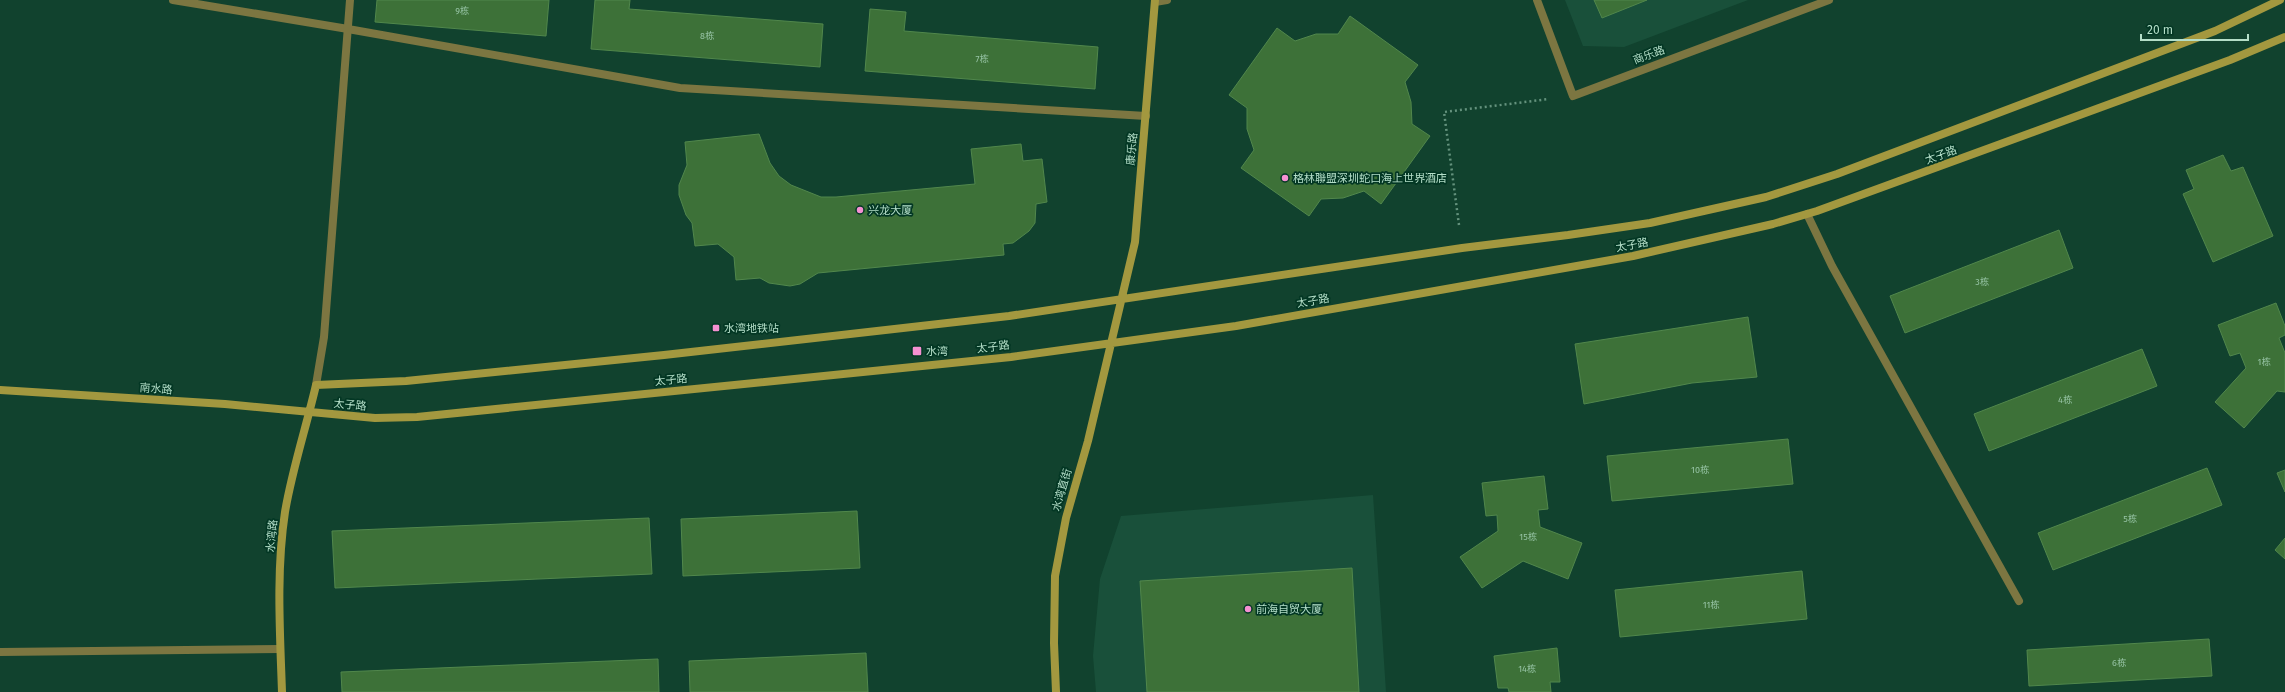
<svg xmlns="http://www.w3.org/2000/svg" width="2285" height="692" viewBox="0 0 2285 692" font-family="'Fira Sans','Noto Sans SC',sans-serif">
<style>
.built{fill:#19503a}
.building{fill:#3d7138;stroke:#51874c}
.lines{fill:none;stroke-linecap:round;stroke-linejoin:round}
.path{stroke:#64927d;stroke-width:2.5;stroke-dasharray:2 3;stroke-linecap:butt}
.lane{stroke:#7c7641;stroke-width:8}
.street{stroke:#7c7641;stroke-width:8}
.secondary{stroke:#a3983f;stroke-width:8}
.poi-dot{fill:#f590d1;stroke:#033724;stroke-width:1.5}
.labels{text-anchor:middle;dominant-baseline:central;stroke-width:3.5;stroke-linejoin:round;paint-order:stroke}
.number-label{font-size:9px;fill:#96c3a4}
.street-label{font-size:11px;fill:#b4dec8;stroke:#033724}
.poi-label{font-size:11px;fill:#b4dec8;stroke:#033724;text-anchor:start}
</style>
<rect width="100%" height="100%" fill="#11422e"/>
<path class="built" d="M1565,0H1748L1624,47L1583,46Z
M1373,495L1386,692H1096L1093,656L1100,579L1121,516Z"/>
<path class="building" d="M377,0H549L546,36L375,22Z
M595,0H630L629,9L823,24L820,67L591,49Z
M1594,0H1647L1602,18Z
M870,9L906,12L904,31L1098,47L1095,89L865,71Z
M1350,16L1418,65L1405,82L1411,102L1412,124L1430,136L1381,204L1364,191L1343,198L1321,199L1309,216L1241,168L1254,150L1247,129V108L1229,95L1277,28L1295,41L1316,34H1338Z
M759,134L770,163L779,176L791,185L821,197H836L975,184L971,149L1021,144L1023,161L1042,159L1047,202L1036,204L1035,223L1029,231L1013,243L1003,244L1004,255L818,273L800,284L790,286L769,283L760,278L736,280L734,257L718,244L695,246L692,223L686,215L679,195V185L687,165L685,142Z
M2223,155L2231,171L2243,167L2273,236L2213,262L2183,194L2194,189L2186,170Z
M2059,230L2073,268L1905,333L1890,296Z
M2276,303L2285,326V335L2279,338L2285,353V392L2277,391L2244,428L2215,402L2246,368L2240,353L2230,356L2218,325Z
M1748,317L1757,377L1692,383L1584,404L1575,344Z
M2142,349L2157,386L1989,451L1974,414Z
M1788,439L1793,484L1612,501L1607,456Z
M2207,468L2222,505L2053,570L2038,533Z
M2285,470V492L2277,473Z
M1544,476L1548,509L1538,510L1540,527L1582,543L1568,579L1523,561L1482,588L1460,557L1498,531L1497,515L1486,516L1482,483Z
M857,511L860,568L683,576L681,519Z
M649,518L652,574L335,588L332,531Z
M2285,538V559L2275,550Z
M1352,568L1359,692H1147L1140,581Z
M1802,571L1807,619L1620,637L1615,590Z
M2209,639L2212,676L2029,686L2027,650Z
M1557,648L1560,682H1550L1551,692H1509L1508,688H1498L1494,656Z
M866,653L868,692H690L689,661Z
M658,659L659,692H342L341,672Z"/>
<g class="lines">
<path class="path" d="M1459,225L1444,112L1549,99"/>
<path class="lane" d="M173,0L348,29
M1807,214L1832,266L2019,601"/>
<path class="street" d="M1537,0L1573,96L1829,0
M1155,2L1167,0
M348,29L680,88L1146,116
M316,385L324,337L350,0
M0,652L280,649"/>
<path class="secondary" d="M0,390L225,404L375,418L417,417L1011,357L1236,326L1633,256L1773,224L1817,211L2230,60L2285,37
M282,692C280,633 276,571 285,512C292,470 306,428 316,385L406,381L664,355L1009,316L1462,248L1568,235L1650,223L1766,197L1837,174L2215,31L2280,0
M1056,692L1054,643L1055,576L1066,518L1088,441L1135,242L1155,0"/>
</g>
<g class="poi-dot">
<circle cx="1285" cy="178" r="4"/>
<circle cx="860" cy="210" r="4"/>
<rect x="712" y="324" width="8" height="8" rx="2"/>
<rect x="912" y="346" width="10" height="10" rx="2"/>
<circle cx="1248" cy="609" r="4"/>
</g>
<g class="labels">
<g class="number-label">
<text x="462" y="11">9栋</text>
<text x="707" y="36">8栋</text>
<text x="982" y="59">7栋</text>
<text x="1982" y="282">3栋</text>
<text x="2264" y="362">1栋</text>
<text x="2065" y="400">4栋</text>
<text x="1700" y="470">10栋</text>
<text x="2130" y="519">5栋</text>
<text x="1528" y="537">15栋</text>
<text x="1711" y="605">11栋</text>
<text x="2119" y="663">6栋</text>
<text x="1527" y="669">14栋</text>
</g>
<g class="street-label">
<text transform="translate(1649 55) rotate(-20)">商乐路</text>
<text transform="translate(1132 149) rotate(-85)">康乐路</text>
<text transform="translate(1941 155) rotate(-20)">太子路</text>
<text transform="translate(1632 245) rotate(-11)">太子路</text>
<text transform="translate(1313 301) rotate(-10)">太子路</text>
<text transform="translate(993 347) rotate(-7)">太子路</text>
<text transform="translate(671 380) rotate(-6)">太子路</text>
<text transform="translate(156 389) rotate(4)">南水路</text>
<text transform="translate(350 405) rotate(5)">太子路</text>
<text transform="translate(1062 490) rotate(-74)">水湾直街</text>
<text transform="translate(272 536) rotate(-85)">水湾路</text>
</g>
<g class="poi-label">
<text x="1293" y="178">格林聯盟深圳蛇口海上世界酒店</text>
<text x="868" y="210">兴龙大厦</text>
<text x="724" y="328">水湾地铁站</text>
<text x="926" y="351">水湾</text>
<text x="1256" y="609">前海自贸大厦</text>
</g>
</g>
<path d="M2141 34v6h107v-6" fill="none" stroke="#b4dec8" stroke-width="2"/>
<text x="2147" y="34" font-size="12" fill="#b4dec8" stroke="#033724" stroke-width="3" paint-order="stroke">20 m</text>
</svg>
